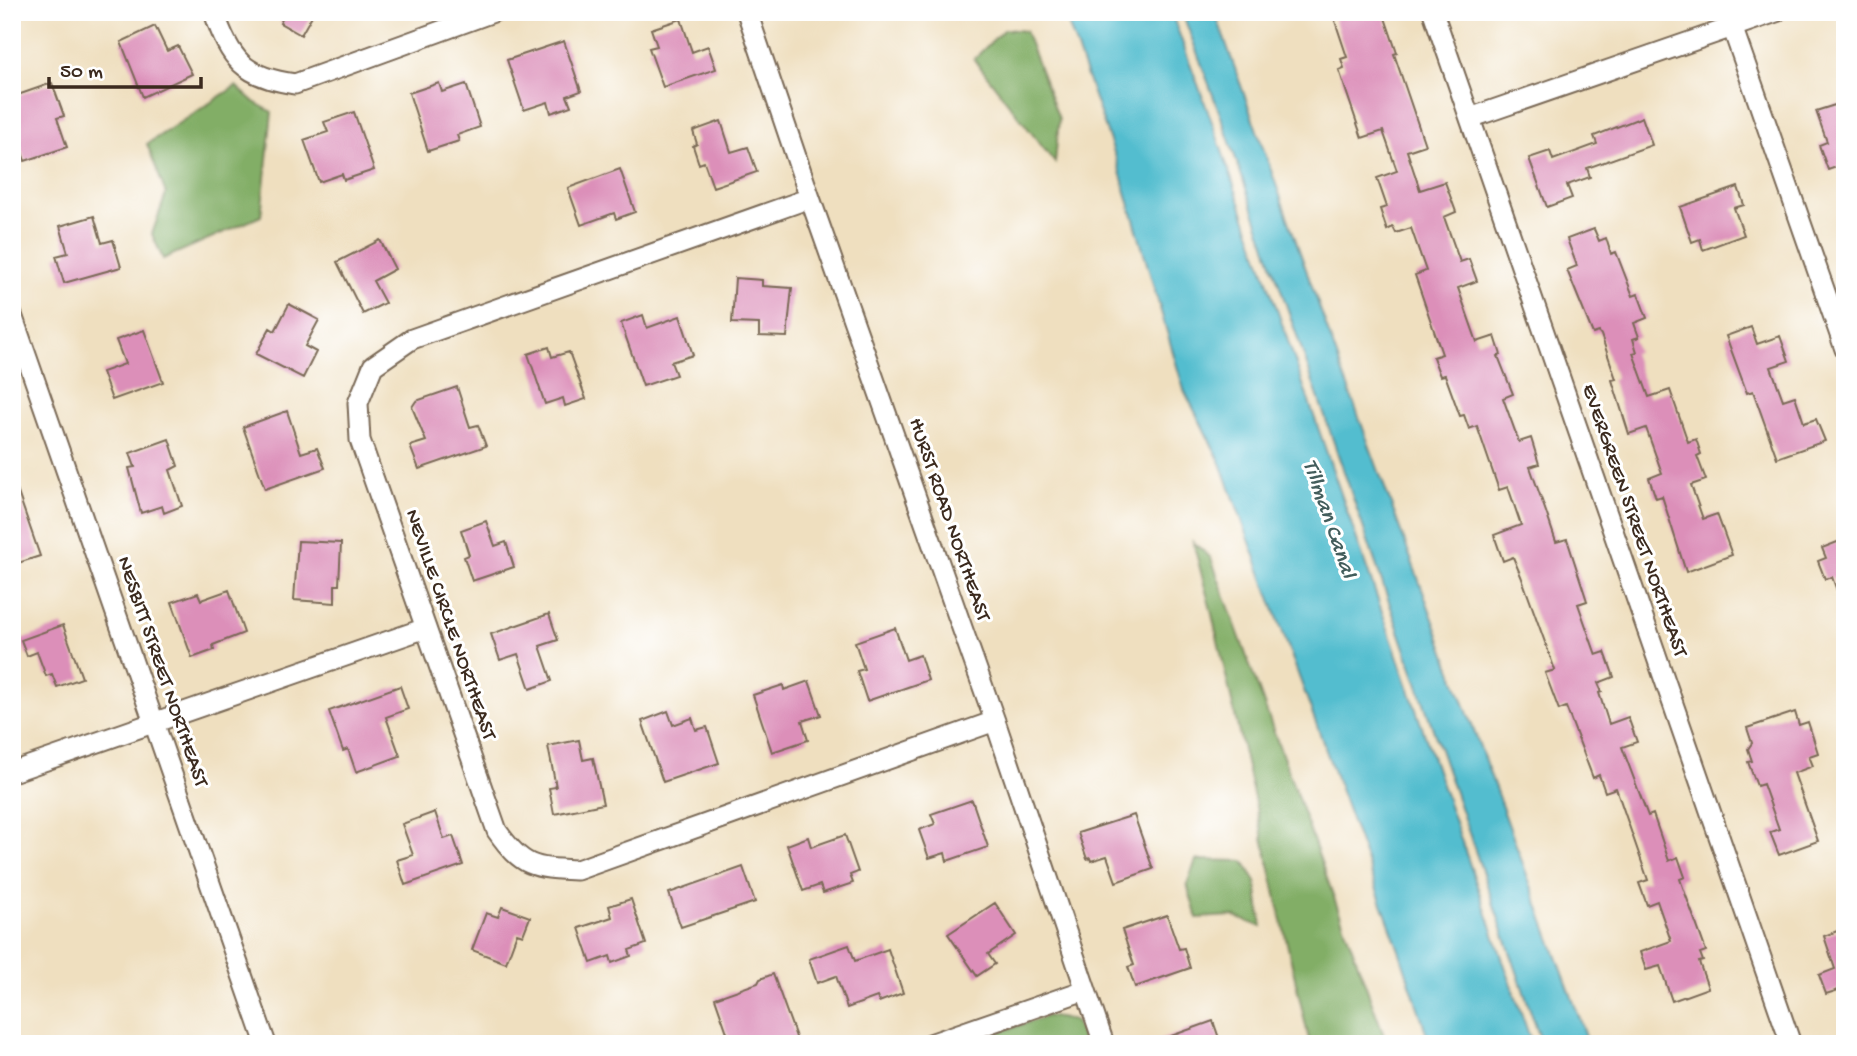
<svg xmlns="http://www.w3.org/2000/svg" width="1857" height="1056" viewBox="0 0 1857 1056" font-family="'Gochi Hand',sans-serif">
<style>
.forest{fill:#82ae66;stroke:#5e6c42;stroke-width:2}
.water{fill:#53bdcf;stroke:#477476;stroke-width:2}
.building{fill:#dc8fb9}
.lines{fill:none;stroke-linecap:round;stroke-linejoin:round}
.street-casing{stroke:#7a6956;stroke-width:23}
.street{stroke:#fff;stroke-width:19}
.labels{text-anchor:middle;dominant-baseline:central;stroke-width:6;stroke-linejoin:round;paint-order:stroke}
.street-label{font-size:21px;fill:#3b2a1e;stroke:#fff}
.water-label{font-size:23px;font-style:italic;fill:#435d5c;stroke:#fff}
</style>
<rect width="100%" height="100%" fill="#fff"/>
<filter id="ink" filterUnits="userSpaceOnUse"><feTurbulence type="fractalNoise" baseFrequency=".0143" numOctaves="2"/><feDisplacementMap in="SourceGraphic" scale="14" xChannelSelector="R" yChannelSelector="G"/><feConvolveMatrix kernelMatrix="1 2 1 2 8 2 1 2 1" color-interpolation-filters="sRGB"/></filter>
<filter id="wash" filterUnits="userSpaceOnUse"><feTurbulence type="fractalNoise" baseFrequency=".00686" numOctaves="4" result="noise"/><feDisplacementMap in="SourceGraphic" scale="28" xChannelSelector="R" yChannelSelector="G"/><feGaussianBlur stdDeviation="1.57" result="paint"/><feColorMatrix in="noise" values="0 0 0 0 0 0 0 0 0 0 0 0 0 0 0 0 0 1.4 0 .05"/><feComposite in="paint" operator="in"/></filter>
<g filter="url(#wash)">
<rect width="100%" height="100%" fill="#efdfbf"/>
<path class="forest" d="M1004,29L1025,31L1059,119L1055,163L974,59Z
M236,86L254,102L272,112L261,216L163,259L152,234L166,194L147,144Z
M1193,542L1211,558L1387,1044H1310L1211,610Z
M1196,860L1244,861L1256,882L1262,927L1233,916L1197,918L1187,884Z
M1047,1016L1075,1021L1084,1044H964Z"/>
<path class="water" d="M1064,12H1171L1213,125L1532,1044H1430L1400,953L1221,463L1184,390L1116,158Z
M1182,12H1215L1342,371L1589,1044H1542L1223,122Z"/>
<g id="blocks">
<path class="building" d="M286,12H314L301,35L280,23Z
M1332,12H1383L1397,53L1394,54L1425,145L1407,151L1420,190L1445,182L1456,212L1444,217L1460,262L1469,259L1477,281L1458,288L1477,342L1495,336L1501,355L1498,356L1513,394L1503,398L1519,442L1531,438L1539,464L1530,467L1546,512L1556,542L1567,539L1587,601L1578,604L1596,655L1605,652L1614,677L1598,683L1602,692L1599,693L1609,724L1628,717L1637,742L1622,747L1648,816L1653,814L1669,861L1678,857L1685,877L1680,879L1706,951L1700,953L1703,961L1699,962L1708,988L1672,1001L1660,966L1646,970L1640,952L1671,941L1657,901L1647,905L1639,883L1648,880L1616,788L1605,792L1599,775L1593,778L1566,707L1559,710L1545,673L1555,670L1521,576L1513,557L1503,561L1494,535L1521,525L1508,487L1499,490L1477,426L1469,429L1464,415L1460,416L1445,375L1440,376L1433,357L1442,354L1415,275L1426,271L1411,228L1396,233L1393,227L1387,230L1380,209L1387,207L1377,178L1397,171L1383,131L1362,138L1339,70L1344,68L1341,59L1347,57Z
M681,19L692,52L708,46L716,69L663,87L649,48L657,46L651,29Z
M155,26L167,51L178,46L192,74L143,97L121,42Z
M564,41L581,91L567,96L571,106L551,113L548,102L524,110L507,60Z
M52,83L64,116L57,118L67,147L25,161L12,123V97Z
M439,83L442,92L466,84L480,127L457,135L459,141L428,151L409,93Z
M1838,104L1845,123V164L1828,170L1819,145L1827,142L1816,111Z
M354,112L374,170L344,180L342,174L319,182L304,140L328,132L324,122Z
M1642,117L1652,145L1587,168L1590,177L1567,185L1572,198L1547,207L1529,158L1550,151L1553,160L1597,144L1594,136Z
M721,121L731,152L748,147L757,172L713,187L704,162L699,164L693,146L697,144L693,131Z
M620,169L635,212L616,219L614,213L581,225L568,188Z
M1738,187L1744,205L1734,208L1744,235L1703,250L1700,239L1692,242L1680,207Z
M94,216L102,243L113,240L121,267L64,283L56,256L68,253L60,226Z
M1594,229L1599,241L1606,238L1611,254L1616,252L1633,296L1638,294L1647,318L1634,323L1639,337L1633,339L1637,352L1633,353L1649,397L1670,390L1688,442L1696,439L1701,454L1697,456L1706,480L1691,485L1703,519L1717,514L1732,555L1686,572L1662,496L1656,498L1649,478L1662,473L1646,428L1629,434L1612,380L1616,379L1601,335L1599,332L1593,334L1567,270L1577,266L1567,239Z
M380,240L395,269L373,281L385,303L363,314L337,262Z
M735,278L762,280V286L792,288L787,337L759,336V324L732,323Z
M289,304L319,320L305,346L316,352L303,378L256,354L270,328L275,331Z
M643,315L647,328L680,316L693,355L671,362L676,375L643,386L621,323Z
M1751,327L1757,344L1780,336L1789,361L1771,367L1783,400L1795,396L1804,423L1816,419L1825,441L1777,458L1753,391L1747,393L1726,336Z
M144,330L163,382L112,400L102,372L125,364L116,340Z
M549,347L552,357L569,352L586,399L565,406L563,398L545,404L528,354Z
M457,387L470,427L478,425L486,446L419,469L410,446L426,441L412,407L416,401Z
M287,411L301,453L317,448L325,468L265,489L243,427Z
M169,439L178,466L170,470L182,506L164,513L162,506L141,513L129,468L135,467L130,453Z
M15,484L40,556L12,565V485Z
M486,521L495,546L506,542L514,567L472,581L464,557L469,555L461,530Z
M1845,539V607H1843L1832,577L1825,579L1818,561L1826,558L1822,548Z
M298,541L341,543L339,585H335V603L294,600Z
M229,590L244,633L213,645L214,650L192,658L172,602L198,593L201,600Z
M549,614L558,640L540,646L552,681L530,689L518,654L500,660L491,634Z
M63,625L82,678L57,687L52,674L46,676L37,652L27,656L21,640Z
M895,628L906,660L920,655L928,680L867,701L857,671L864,669L855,642Z
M809,681L821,715L802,721L808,740L772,752L753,695L783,685L784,690Z
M400,686L408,709L386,717L400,756L356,772L348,749L343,751L329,711Z
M668,711L673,725L692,718L696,730L707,727L719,763L663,782L642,721Z
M1795,712L1799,725L1808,722L1818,753L1809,756L1813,766L1794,773L1818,841L1779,855L1770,832L1779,829L1763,784L1757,786L1748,762L1752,761L1748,749L1752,743L1747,728Z
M579,740L583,760L593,758L603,804L554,814L549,788L556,787L548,746Z
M972,800L988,847L947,861L945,853L929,858L919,830L935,824L931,814Z
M435,812L444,839L453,836L463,865L405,885L397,860L413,855L402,824Z
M1134,815L1153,869L1116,882L1107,856L1091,861L1090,858L1087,859L1078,833Z
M845,835L858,872L850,875L853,883L823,893L820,885L803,891L787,845L808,837L811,847Z
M743,867L755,902L681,927L669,893Z
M631,899L646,944L629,950L631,956L612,963L610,956L591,963L579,928L612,917L609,906Z
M995,903L1016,935L988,954L995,964L977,976L948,934Z
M502,907L530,917L523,935L517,933L506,963L472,950L486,913L498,917Z
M1167,915L1179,949L1184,948L1190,968L1135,987L1128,967L1134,965L1122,930Z
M1845,928V988L1826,994L1819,975L1835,969L1824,936Z
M849,945L855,961L888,949L903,993L879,1002L877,997L847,1008L836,976L817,983L809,959Z
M773,974L797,1040L786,1044H731L715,998L758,983L760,979Z
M1213,1021L1221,1044H1157V1041Z"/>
</g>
</g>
<g filter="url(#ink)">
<use href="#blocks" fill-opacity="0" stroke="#7a6956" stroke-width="2"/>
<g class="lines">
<defs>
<path id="street" d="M214,12C230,60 244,77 295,84L493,12
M747,12L810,198L995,721L1104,1044
M1433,12L1791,1044
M1727,12L1845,349
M1470,118L1776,12
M810,198L412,339L373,366L358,403L360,440L497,831C523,868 534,868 577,870L995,721
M12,315L266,1044
M12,772L426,628
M930,1044L1085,990"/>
</defs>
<use href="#street" class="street-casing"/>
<use href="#street" class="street"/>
</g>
</g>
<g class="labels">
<g class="street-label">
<text transform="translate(948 520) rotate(71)">HURST ROAD NORTHEAST</text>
<text transform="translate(1633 521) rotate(71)">EVERGREEN STREET NORTHEAST</text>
<text transform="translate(449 625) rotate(71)">NEVILLE CIRCLE NORTHEAST</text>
<text transform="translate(161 672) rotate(71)">NESBITT STREET NORTHEAST</text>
</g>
<g class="water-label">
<text transform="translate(1328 519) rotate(71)">Tillman Canal</text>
</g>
</g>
<rect width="1857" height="1056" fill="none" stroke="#fff" stroke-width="42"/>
<path d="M49 77v10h152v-10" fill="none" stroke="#3b2a1e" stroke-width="3.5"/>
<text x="60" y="77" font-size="21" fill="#3b2a1e" stroke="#ffffff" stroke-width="5" paint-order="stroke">50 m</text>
</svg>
